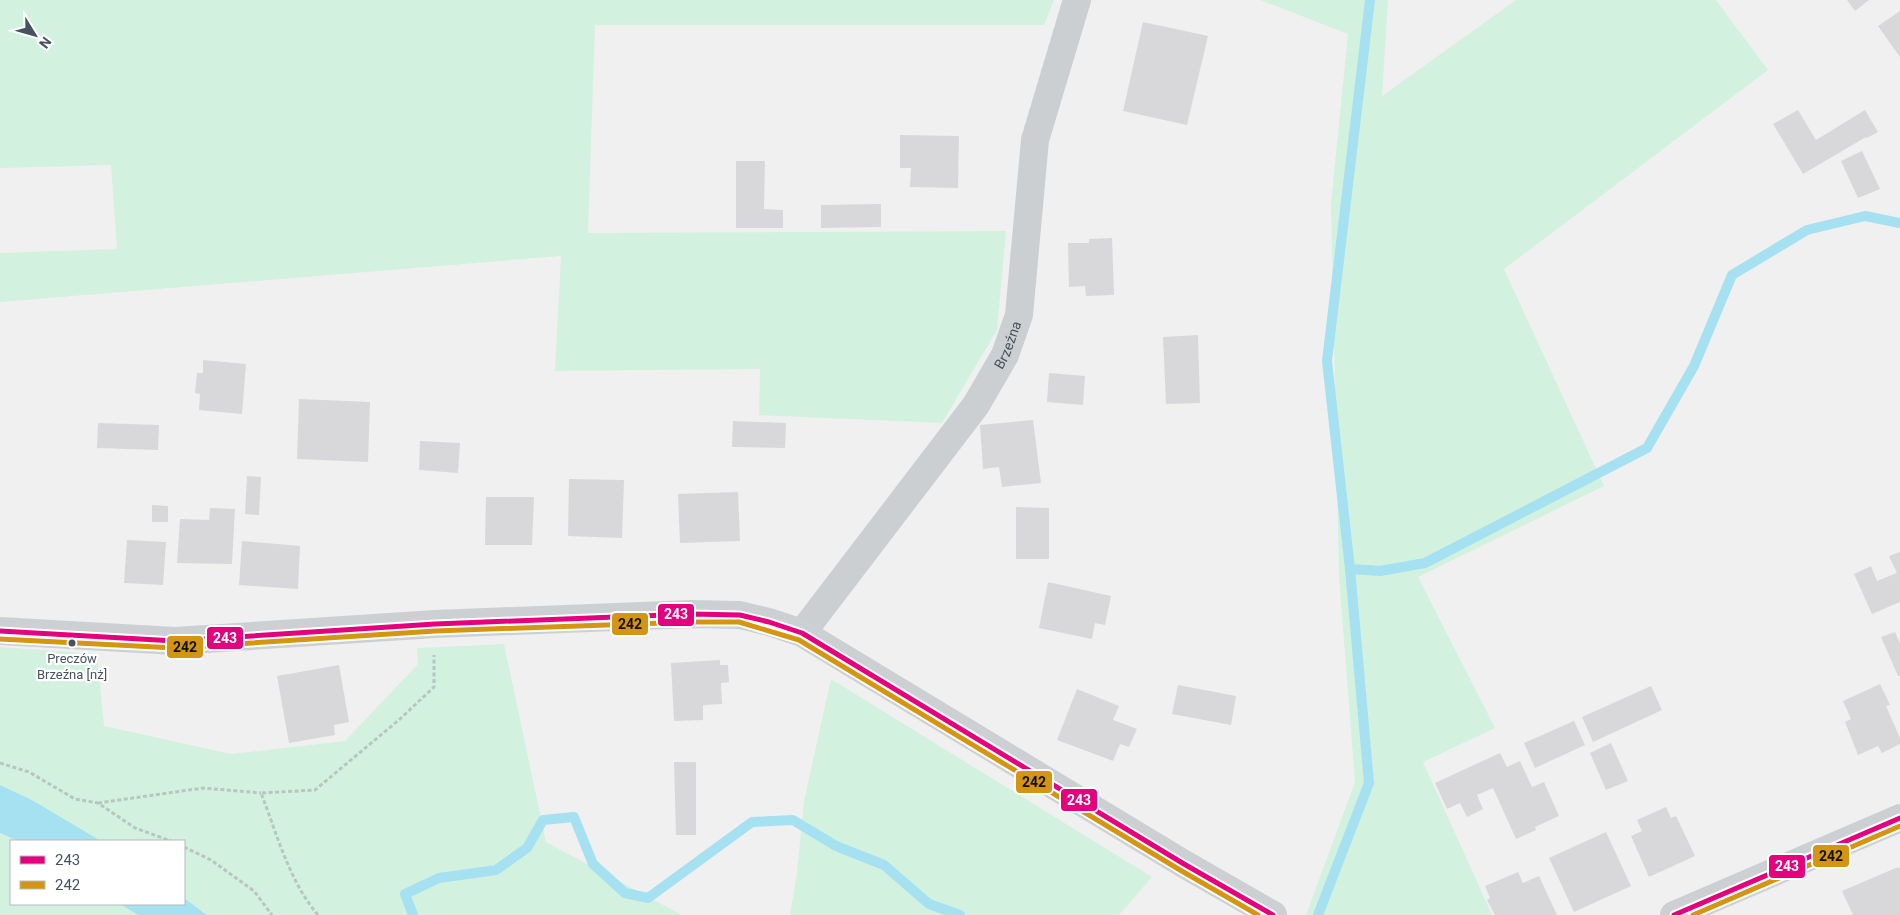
<svg xmlns="http://www.w3.org/2000/svg" width="1900" height="915" viewBox="0 0 1900 915" font-family="Roboto,sans-serif">
<style>
.green{fill:#d3f1df}
.water{fill:#a5e1f1}
.lines{fill:none;stroke-linecap:round;stroke-linejoin:round}
.stream{stroke:#a5e1f1;stroke-width:10}
.building{fill:#d8d8da}
.path{stroke:#b8c6c2;stroke-width:3;stroke-dasharray:4 2.5;stroke-linecap:butt}
.street{stroke:#cccfd1;stroke-width:28}
.secondary{stroke:#cdd0d3;stroke-width:28}
.bus-1-casing{stroke:#fff;stroke-width:9}
.bus-2-casing{stroke:#fff;stroke-width:9}
.bus-1{stroke:#e5007d;stroke-width:5}
.bus-2{stroke:#d49513;stroke-width:5}
.bus-dot{fill:#46525e;stroke:#fff;stroke-width:2}
.labels{text-anchor:middle;dominant-baseline:central;stroke-width:4.5;stroke-linejoin:round;paint-order:stroke}
.bus-label{font-size:13px;fill:#46525e;stroke:#fff}
.street-label{font-size:14px;fill:#46525e;stroke:#fff}
.line-badge{stroke:#fff;stroke-width:2}
.badge-label{font-size:14px;text-anchor:middle;font-weight:bold;fill:#fff}
.pale-badge-label{font-size:14px;text-anchor:middle;font-weight:bold;fill:#111}
</style>
<rect width="100%" height="100%" fill="#f1f0f0"/>
<path class="green" d="M0,0H1054L1044,25H595L588,233L1006,231L997,330L942,423L759,415L760,369L555,371L561,256L0,302V253L117,249L111,165L0,168Z
M1260,0H1388L1382,96L1516,0H1716L1768,70L1504,269L1604,486L1418,577L1495,728L1423,762L1492,915H1306L1355,782L1339,577L1331,203L1348,34Z
M504,644L546,842L682,915H207L184,898V841H101L32,800L0,785V647L97,654L104,726L231,754L345,741L418,664L417,648Z
M831,679L1152,877L1119,915H790L797,873L804,801Z
M0,833L18,841H11V904H120L138,915H0Z"/>
<path class="water" d="M0,785L32,800L101,841H18L0,833Z
M184,898L207,915H138L120,904H184Z"/>
<g class="lines">
<path class="stream" d="M1350,569L1380,571L1425,563L1647,448L1694,366L1732,275L1807,230L1865,216L1900,223
M413,915L405,894L439,878L496,870L527,848L543,820L574,817L593,864L625,893L648,898L752,822L793,820L836,846L884,865L929,904L960,915
M1318,915L1369,783L1350,569L1327,361L1370,0"/>
</g>
<path class="building" d="M1847,0H1869L1855,11Z
M1900,11V57L1878,26Z
M1143,22L1208,36L1187,125L1123,111Z
M1798,110L1816,140L1865,110L1878,132L1867,138L1866,137L1803,174L1773,124Z
M900,135L959,136L958,188L910,187L911,168H900Z
M1862,151L1880,189L1858,198L1841,161Z
M736,161H765L764,209L783,210V228H736Z
M881,204V227L821,228V205Z
M1112,238L1114,295L1086,296L1085,286L1069,287L1068,243H1089V239Z
M1198,335L1200,403L1166,404L1163,337Z
M203,360L246,364L242,414L199,410L200,394L195,393L197,373H203Z
M1049,373L1085,376L1083,405L1047,402Z
M299,399L370,402L368,462L297,459Z
M1033,420L1041,483L1002,487L999,467L983,469L980,425Z
M733,421L786,423L785,448L732,447Z
M98,423L159,425L158,450L97,448Z
M420,441L460,443L458,473L419,470Z
M247,476L261,477L259,515L245,514Z
M569,479L624,480L622,538L568,536Z
M738,492L740,541L680,543L678,494Z
M486,497H534L532,545H485Z
M152,505L168,506V522H152Z
M1016,507L1049,508V559H1016Z
M210,508L235,509L232,564L177,563L180,519L209,520Z
M127,540L166,542L163,585L124,583Z
M242,541L300,546L298,589L239,585Z
M1900,552V602L1872,614L1854,574L1871,566L1877,581L1897,573L1889,556Z
M1048,582L1111,596L1105,625L1095,623L1092,639L1039,628Z
M1895,632L1900,643V676H1898L1881,637Z
M720,660V665H728L729,682L721,683L722,704L703,705V720L674,721L671,663Z
M339,665L349,722L334,725L335,735L289,743L277,676Z
M1880,684L1890,705L1886,706L1900,738V744L1882,753L1878,746L1858,755L1845,722L1851,719L1843,701Z
M1178,685L1236,696L1231,725L1172,714Z
M1651,686L1662,710L1593,742L1582,717Z
M1077,689L1119,706L1113,720L1137,729L1129,747L1120,744L1113,761L1057,740Z
M1574,721L1585,745L1535,768L1524,743Z
M1611,743L1628,781L1606,790L1590,753Z
M1500,753L1507,767L1520,761L1532,787L1544,782L1559,816L1535,827L1536,830L1516,839L1493,788L1477,795L1483,809L1467,817L1460,803L1447,809L1435,783Z
M674,762H696V835H676Z
M1666,807L1671,818L1676,816L1695,856L1649,877L1631,836L1642,831L1637,820Z
M1606,832L1631,886L1574,912L1549,858Z
M1898,867L1900,868V915H1853L1842,891Z
M1518,872L1523,883L1539,876L1557,915H1495L1487,900L1490,898L1485,886Z"/>
<g class="lines">
<path class="path" d="M0,763L29,772L75,799L98,803L135,828L171,841
M98,803L203,788L261,793
M184,847L211,860L254,891L272,915
M318,915C289,881 277,834 261,793L315,790L400,719L434,687V655"/>
<path class="street" id="s1" d="M802,633L976,405L1005,355L1019,315L1035,140L1077,0"/>
<path class="secondary" d="M0,631L175,641L435,624L691,614L740,615L769,622L802,633L1184,864L1273,915
M1674,915L1900,818"/>
<defs>
<path id="bus-1" d="M0,631L175,641L435,624L691,614L740,615L769,622L802,633L1184,864L1273,915
M1674,915L1900,818"/>
<path id="bus-2" d="M0,639L175,648L435,631L691,622H739L799,640L1180,870L1258,915
M1693,915L1900,826"/>
</defs>
<use href="#bus-1" class="bus-1-casing"/>
<use href="#bus-2" class="bus-2-casing"/>
<use href="#bus-1" class="bus-1"/>
<use href="#bus-2" class="bus-2"/>
</g>
<circle class="bus-dot" cx="72" cy="643" r="4.5"/>
<g class="labels">
<g class="bus-label">
<text x="72" y="658">Preczów<tspan x="72" dy="16">Brzeźna [nż]</tspan></text>
</g>
<g class="street-label">
<text stroke="none"><textPath href="#s1" startOffset="355">Brzeźna</textPath></text>
</g>
</g>
<g class="line-badge">
<rect x="657" y="603" width="38" height="24" rx="5" fill="#e5007d"/>
<rect x="611" y="612" width="38" height="24" rx="5" fill="#d49513"/>
<rect x="206" y="626" width="38" height="24" rx="5" fill="#e5007d"/>
<rect x="166" y="635" width="38" height="24" rx="5" fill="#d49513"/>
<rect x="1015" y="770" width="38" height="24" rx="5" fill="#d49513"/>
<rect x="1060" y="788" width="38" height="24" rx="5" fill="#e5007d"/>
<rect x="1812" y="844" width="38" height="24" rx="5" fill="#d49513"/>
<rect x="1768" y="854" width="38" height="25" rx="5" fill="#e5007d"/>
</g>
<g class="badge-label">
<text x="676" y="619">243</text>
<text x="225" y="643">243</text>
<text x="1079" y="805">243</text>
<text x="1787" y="871">243</text>
</g>
<g class="pale-badge-label">
<text x="630" y="629">242</text>
<text x="185" y="652">242</text>
<text x="1034" y="787">242</text>
<text x="1831" y="861">242</text>
</g>
<rect x="10" y="840" width="175" height="65" fill="#ffffff" stroke="#b5babf"/>
<rect x="20" y="856" width="25" height="8" fill="#e5007d" stroke="#b5babf"/>
<text x="55" y="865" font-size="15" fill="#46525e">243</text>
<rect x="20" y="881" width="25" height="8" fill="#d49513" stroke="#b5babf"/>
<text x="55" y="890" font-size="15" fill="#46525e">242</text>
<g transform="translate(35 35) rotate(127)" stroke="#ffffff" stroke-width="4" paint-order="stroke">
<path d="M0-4L9 19L0 12L-9 19Z" fill="#46525e"/>
<text y="-8" font-size="14" font-weight="bold" text-anchor="middle" fill="#46525e">N</text>
</g>
</svg>
